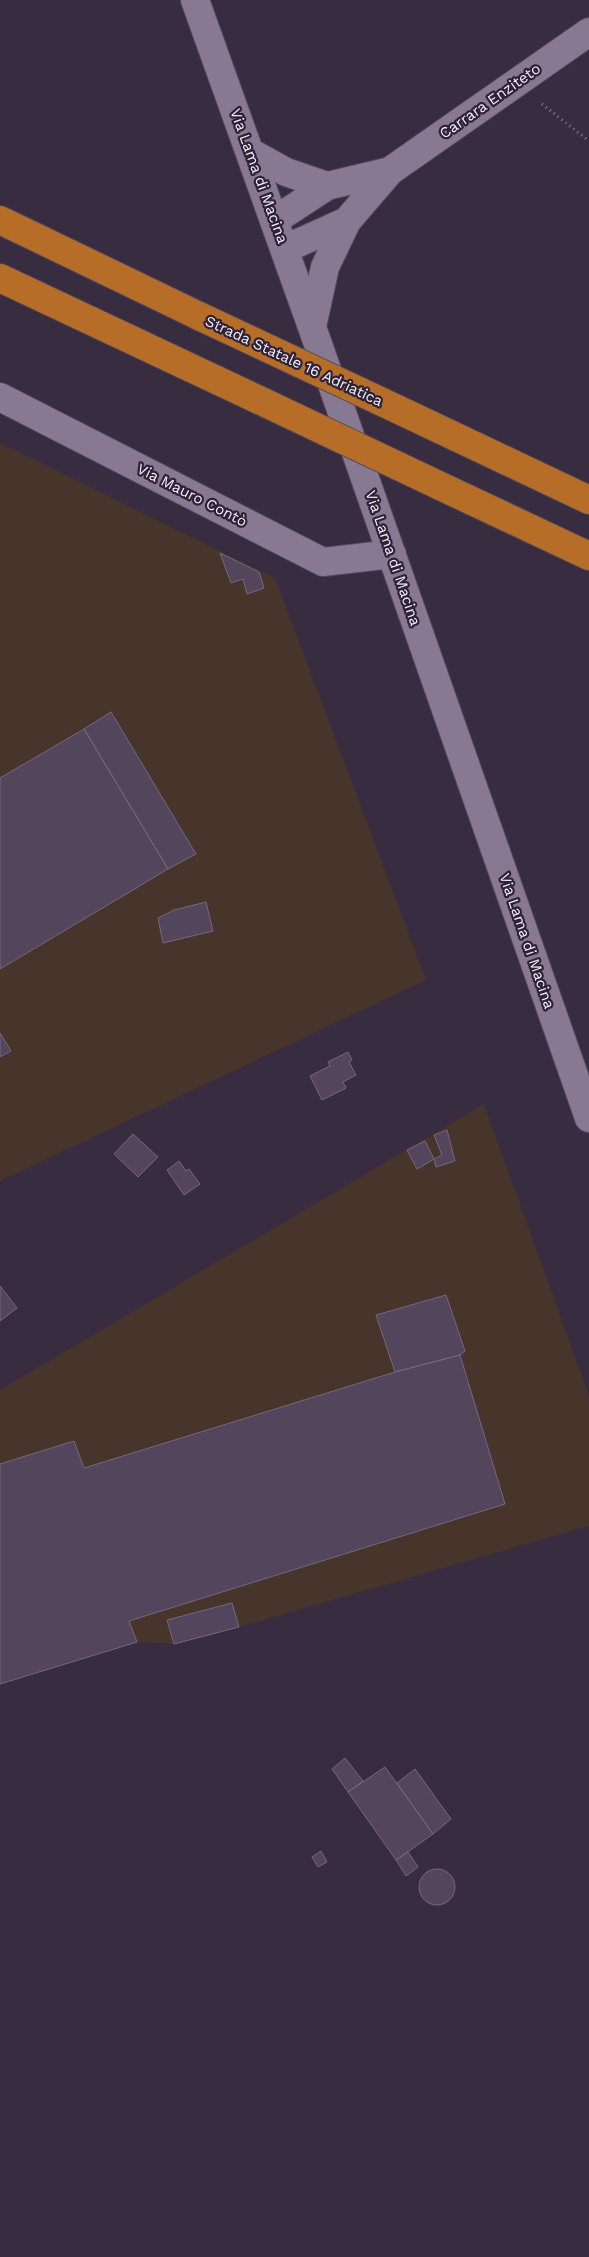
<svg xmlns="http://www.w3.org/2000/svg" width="589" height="2257" viewBox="0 0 589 2257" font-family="'Work Sans',sans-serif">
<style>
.industrial{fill:#47352c}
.building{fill:#53465c;stroke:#75677e}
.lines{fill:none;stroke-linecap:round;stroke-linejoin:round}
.street-casing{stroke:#53485a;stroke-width:30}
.highway-casing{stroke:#53485a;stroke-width:30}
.path{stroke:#8a8092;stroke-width:3;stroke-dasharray:1 4;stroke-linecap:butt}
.street{stroke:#877991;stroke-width:28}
.highway{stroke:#b56d28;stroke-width:28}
.highway-bridge-casing{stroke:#53485a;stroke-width:30;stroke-linecap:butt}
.highway-bridge{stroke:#b56d28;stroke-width:28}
.labels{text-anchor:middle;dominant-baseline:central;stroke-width:4.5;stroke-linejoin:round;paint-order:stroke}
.street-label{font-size:15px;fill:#f5eefb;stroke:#2e2236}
</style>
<rect width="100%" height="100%" fill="#382c41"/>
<path class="industrial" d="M0,443L275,578L426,980L0,1181Z
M484,1104L589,1396V1526L239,1627L174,1644L137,1642L0,1684V1390Z"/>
<path class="building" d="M220,553L259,572L264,588L247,594L243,579L231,583Z
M111,712L196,854L168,869L84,729Z
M84,729L168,869L0,969V778Z
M206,902L213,931L163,943L158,918L174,910Z
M0,1033L11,1051L0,1057Z
M348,1052L352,1060L349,1062L356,1075L343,1082L346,1088L322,1100L310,1076L330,1066L328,1062Z
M447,1130L455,1161L436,1167L434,1159L442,1155L434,1135Z
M133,1134L158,1157L138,1177L114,1154Z
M425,1141L434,1159L417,1169L407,1150Z
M179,1161L186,1171L189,1169L200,1184L184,1195L167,1170Z
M0,1286L17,1308L0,1321Z
M446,1295L465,1351L460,1355L395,1372L376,1315Z
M460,1355L505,1504L129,1621L137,1642L0,1684V1464L74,1441L84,1468L395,1372Z
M232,1603L239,1627L174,1644L167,1620Z
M345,1758L363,1781L348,1792L332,1769Z
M385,1767L433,1834L396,1860L348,1792Z
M415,1769L451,1819L433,1834L397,1783Z
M321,1851L327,1862L318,1867L312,1857Z
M408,1852L418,1867L406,1876L396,1860Z
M419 1887a18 18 0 1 1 36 0a18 18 0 1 1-36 0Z"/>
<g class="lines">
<defs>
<path id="street" d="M195,0L312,327L589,1118
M250,152L286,172L327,186
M275,220L327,186L390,171
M285,249L347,221
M312,327L325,267L347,221L390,171L589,32
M0,397L323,562L392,554"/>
<path id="highway" d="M0,220L199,316
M0,278L259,400
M397,409L589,500
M453,492L589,556"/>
</defs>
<use href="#street" class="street-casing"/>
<use href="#highway" class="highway-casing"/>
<path class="path" d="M542,104L589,141"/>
<use href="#street" class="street"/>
<use href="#highway" class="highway"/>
<defs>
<path id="highway-bridge" d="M199,316L397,409
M259,400L453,492"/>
</defs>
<use href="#highway-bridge" class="highway-bridge-casing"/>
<use href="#highway-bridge" class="highway-bridge"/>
</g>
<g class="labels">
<g class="street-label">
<text transform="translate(490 101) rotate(-35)">Carrara Enziteto</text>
<text transform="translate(259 176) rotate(70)">Via Lama di Macina</text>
<text transform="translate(294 361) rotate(25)">Strada Statale 16 Adriatica</text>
<text transform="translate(192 495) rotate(27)">Via Mauro Contò</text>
<text transform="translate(393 558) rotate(71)">Via Lama di Macina</text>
<text transform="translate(527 941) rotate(71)">Via Lama di Macina</text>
</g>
</g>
</svg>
